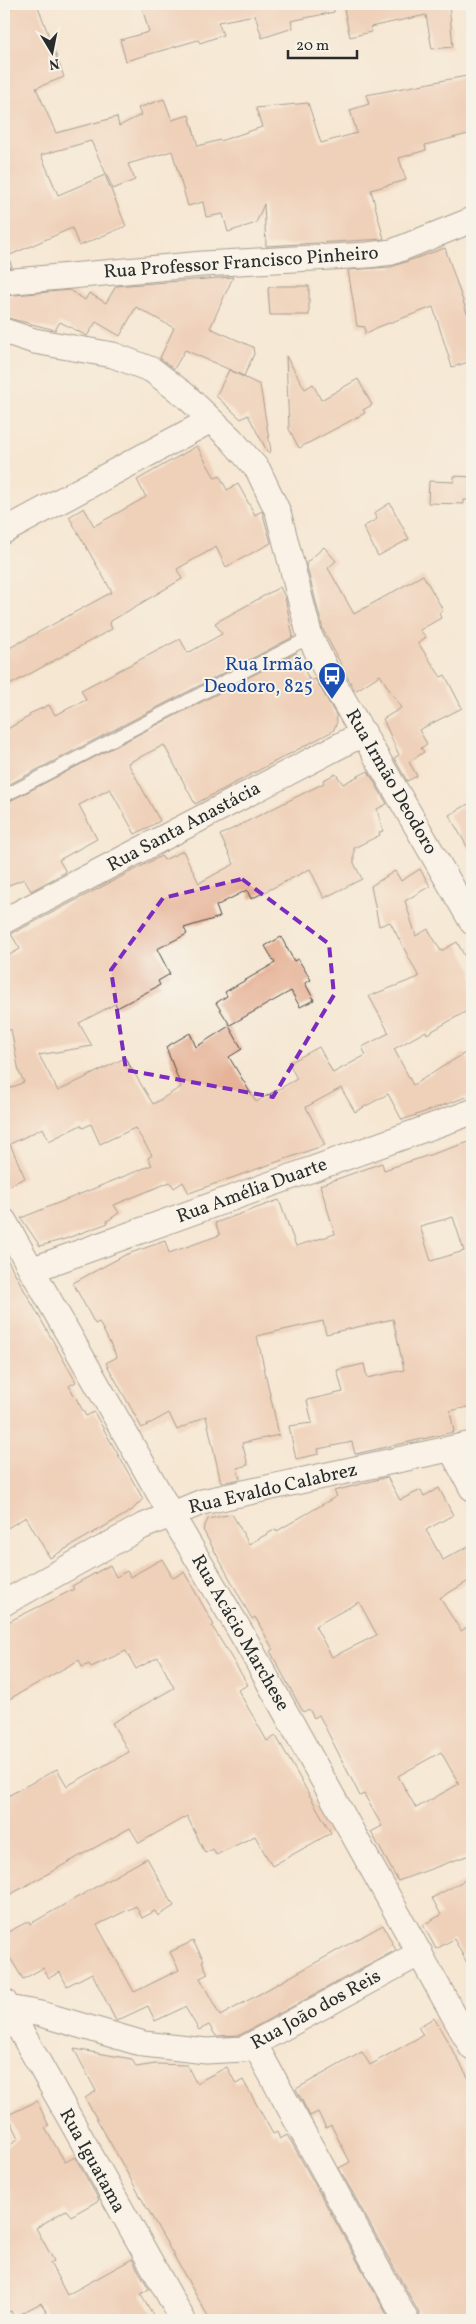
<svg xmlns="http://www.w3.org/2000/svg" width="476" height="2324" viewBox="0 0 476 2324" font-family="Vollkorn,serif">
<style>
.building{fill:#e6b398;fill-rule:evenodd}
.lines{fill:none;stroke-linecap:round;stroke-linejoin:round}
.service-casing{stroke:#494744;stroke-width:14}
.minor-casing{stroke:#494744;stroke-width:27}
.service{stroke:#fff;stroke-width:12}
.minor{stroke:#fff;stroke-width:25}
.marked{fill:none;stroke:#7b2cbf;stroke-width:4;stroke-dasharray:10 6;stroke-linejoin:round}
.labels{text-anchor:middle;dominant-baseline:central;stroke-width:4;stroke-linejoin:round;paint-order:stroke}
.street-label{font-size:19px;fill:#2b2b2b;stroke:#f7f3e8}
.transit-label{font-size:19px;fill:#164399;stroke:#f7f3e8;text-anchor:end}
</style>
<rect width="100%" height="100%" fill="#f7f3e8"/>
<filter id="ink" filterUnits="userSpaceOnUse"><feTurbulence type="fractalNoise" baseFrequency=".02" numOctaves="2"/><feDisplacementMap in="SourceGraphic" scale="10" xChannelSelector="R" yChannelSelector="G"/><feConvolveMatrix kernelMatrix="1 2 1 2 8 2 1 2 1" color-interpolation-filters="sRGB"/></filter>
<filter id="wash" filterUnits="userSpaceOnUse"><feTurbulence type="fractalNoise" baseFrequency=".0096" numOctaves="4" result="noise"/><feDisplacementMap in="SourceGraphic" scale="20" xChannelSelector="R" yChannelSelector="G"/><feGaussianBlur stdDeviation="1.12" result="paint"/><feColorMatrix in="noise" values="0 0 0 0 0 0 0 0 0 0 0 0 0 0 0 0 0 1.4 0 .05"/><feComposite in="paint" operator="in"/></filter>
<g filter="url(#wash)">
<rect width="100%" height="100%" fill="#f5e7d3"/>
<g id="blocks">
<path class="building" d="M22,4H37L64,77L36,88L56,133L117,117L119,126L141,115L138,108L164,99L172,120L189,115L198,146L220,140V141L262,127L256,108L308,103L321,143L357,133L350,110L369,104L366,95L472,75V133L425,145L426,150L399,158L406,180L371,190L384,239L266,246L264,204L256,223L228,232L223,214L206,217L203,202L188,206L172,151L128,164L135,180L113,189L91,141L41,155L58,195L105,175L126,226L79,246L72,228L8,256L12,267L4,268V10Z
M141,4H334V12L291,21L293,28L262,38L255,15L218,22L223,35L200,43L198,40L126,61L120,40L149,32Z
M343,4H449L453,47L432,49L426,15L370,27L371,32L350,37Z
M445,248L467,313L472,311V361L452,367L433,307L378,327L365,334V327L357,326L348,270L391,267Z
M233,277L210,328L253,347L254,354L244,376L185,350L174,369L160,358L174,328L136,307L120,336L96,322L87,336L60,322L55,330L4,317V296L70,290L85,300L89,293L106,303L116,286Z
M278,286H309V315H270L268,288Z
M286,356L305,389L313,384L321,400L358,379L372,405L363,410L365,413L299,448L289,429Z
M229,370L260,385L271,451L268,453L248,415L241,419L216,396Z
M197,446L215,478L220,476L227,490L238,484L255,515L262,511L271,543L226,567L216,547L177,569L182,579L111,621L110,624L112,629L4,688V651L112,592L69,517L84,508L94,526L146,497L137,480Z
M454,476L472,477V500H464V504L428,503L429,481L454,482Z
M390,503L409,539L378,556L363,527L377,519L374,513Z
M324,547L336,561L328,568L354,614L423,575L443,610L439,613L441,618L420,630L426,637L418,643L441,677L445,675L462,708L419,730L427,744L421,748L424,752L409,762L417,776L407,781L394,758L399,755L383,719L401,708L380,675L355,691L323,630L306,563Z
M280,587L285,597L293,637L4,787V731L30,716L29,714L49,705L55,715L86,700L81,690L180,639L188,653L222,634L215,623Z
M296,653L310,681L315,679L336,715L337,722L333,731L195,804L164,745L128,763L160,821L135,834L110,789L79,805L97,839L59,860L66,872L31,891L24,879L4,887V804Z
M368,771L387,804L377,809L383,831L379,832L380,835L354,848V863L362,879L324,898L310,869L251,899L247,890L216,906L220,917L184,928L187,934L157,949L170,974L158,981L160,985L117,1008L115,1004L79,1023L92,1046L39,1055L58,1091L125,1058L153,1104L181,1087L166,1047L190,1033L196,1047L229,1026L242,1049L229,1057L256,1102L297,1079L289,1063L319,1047L333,1073L366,1055L362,1047L389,1033L369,996L419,977L390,922L379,926L371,886L395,871L401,881L420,869L430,886L405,901L416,936L428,929L441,951L457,942L472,970V1008L427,1034L426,1031L394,1049L413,1085L465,1053L472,1068V1095L402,1120L388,1094L355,1112L341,1088L306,1107L325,1145L189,1193L183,1182L174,1188L170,1182L114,1205L119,1213L107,1221L108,1223L65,1239L40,1246L21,1218L152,1165L148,1158L152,1155L135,1128L100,1144L91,1124L83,1128L81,1125L49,1141L43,1128L10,1144L25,1178L4,1188V1091L24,1082L19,1072L11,1029L4,1033V958L20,949L11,934L161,856L164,860L183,851L199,883L234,864L220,835L324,783L323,780L336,774L343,784Z
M472,802V855L449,815Z
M281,937L294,961L298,959L311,980L305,983L314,1000L300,1007L291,991L230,1025L216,1003L227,996L225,992L275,963L265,946Z
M472,1141V1406L450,1411L454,1432L355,1454L352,1442L318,1449L319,1454L296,1459L289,1426L312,1423L307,1400L343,1392L337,1370L364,1364L367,1378L404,1370L393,1319L326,1334L323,1321L257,1336L279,1435L242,1443L248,1465L237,1468L240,1479L221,1483L206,1416L177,1430L169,1413L142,1428L106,1363L117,1357L99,1322L95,1324L73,1283L125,1255L165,1241L169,1253L220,1235L215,1223L279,1200L296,1246L335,1234L320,1185L382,1163L384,1170ZM453,1217L464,1251L431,1261L420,1226Z
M4,1254L76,1382L69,1386L86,1416L94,1412L143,1499L131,1511L50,1558L26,1517L4,1530Z
M387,1477L400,1500L421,1490L424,1496L439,1488L453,1515L426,1530L443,1560L472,1544V1579L440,1598L461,1631L472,1624V1854L398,1881L371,1832L382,1826L364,1794L360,1796L319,1715L314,1718L309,1709L303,1712L270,1651L273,1649L255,1617L252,1619L203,1530L208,1519L232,1514L249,1544L276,1529L277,1531L337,1496L334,1491ZM359,1602L377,1635L332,1657L315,1626ZM441,1752L459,1784L416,1808L398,1776Z
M162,1559L173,1578L184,1572L214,1625L212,1626L248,1685L238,1690L267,1741L276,1736L331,1833L272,1866L255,1836L216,1855L213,1849L205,1853L187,1816L139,1843L130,1828L4,1898V1798L57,1769L67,1786L129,1752L112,1723L174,1688L158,1657L136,1669L126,1651L91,1667L89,1664L82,1667L79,1660L4,1702V1624L74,1589L72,1586L110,1565L116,1577L127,1571L130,1577Z
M147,1858L174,1906L158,1916L155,1911L142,1918L136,1906L97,1925L134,1992L179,1970L170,1952L193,1941L204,1960L202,1961L208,1974L200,1978L220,2016L383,1925L396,1950L240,2035L216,2036L209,2025L199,2030L185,2007L155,2021L148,2006L116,2021L92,1973L67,1986L60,1972L49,1978L43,1968L23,1979L4,1948V1934L29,1921L30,1924Z
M467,1879L472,1889V1972L454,1939L436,1949L423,1925L441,1915L432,1898Z
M434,2018L472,2084V2320H420L419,2313L339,2168L350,2162L331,2125L326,2128L318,2112L310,2116L296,2089L362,2052L370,2065L423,2035L418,2027Z
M74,2049L132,2059L136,2067L156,2064L187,2065L196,2083L227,2067L236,2084L243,2080L273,2134L277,2132L280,2139L287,2135L292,2143L390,2320H210L85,2098L96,2091Z
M37,2101L49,2126L45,2128L65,2162L75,2157L99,2200L71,2216L66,2210L36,2228L54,2261L50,2263L67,2295L132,2259L149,2289L141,2294L156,2320H51L41,2303L14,2317L11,2311L4,2314V2149L19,2138L8,2115Z"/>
</g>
</g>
<g filter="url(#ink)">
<use href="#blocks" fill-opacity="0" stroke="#494744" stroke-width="1"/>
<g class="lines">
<defs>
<path id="service" d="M4,796L310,637"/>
<path id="minor" d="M4,282L203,264L368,255L392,252L472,220
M4,331L34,341L113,355L152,370L186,396L231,439L258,470L278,512L310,637L325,668L472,922
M4,531L211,420
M4,921L364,733
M4,1221L171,1514L246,1641L472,2048
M31,1270L472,1112
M451,1449L472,1488
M4,1603L141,1527L202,1502L472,1444
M4,2001L183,2320
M4,2011L8,2008L41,2014L144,2044L206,2051L244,2049L420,1953
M255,2045L406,2320"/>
</defs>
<use href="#service" class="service-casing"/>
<use href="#minor" class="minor-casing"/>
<use href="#service" class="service"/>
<use href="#minor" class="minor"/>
</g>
</g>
<path d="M0 0H476V2324H0ZM242,879L329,944L334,995L273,1097L126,1070L111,970L163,898Z" fill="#f5e7d3" fill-opacity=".55" fill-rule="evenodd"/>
<path class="marked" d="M242,879L329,944L334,995L273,1097L126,1070L111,970L163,898Z"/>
<defs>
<symbol id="bus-pin" viewBox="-11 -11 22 30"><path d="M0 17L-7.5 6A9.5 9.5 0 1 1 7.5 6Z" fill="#1a4fb4" stroke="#f7f3e8"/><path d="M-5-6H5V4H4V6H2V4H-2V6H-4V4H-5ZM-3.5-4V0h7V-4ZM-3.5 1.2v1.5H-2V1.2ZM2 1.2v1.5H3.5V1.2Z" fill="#fff"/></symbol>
</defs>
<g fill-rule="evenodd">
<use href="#bus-pin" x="316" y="660" width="32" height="43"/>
</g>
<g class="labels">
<g class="street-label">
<text transform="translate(241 263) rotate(-4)">Rua Professor Francisco Pinheiro</text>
<text transform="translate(391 782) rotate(60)">Rua Irmão Deodoro</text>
<text transform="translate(184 827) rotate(-28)">Rua Santa Anastácia</text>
<text transform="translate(252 1191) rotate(-20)">Rua Amélia Duarte</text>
<text transform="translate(273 1489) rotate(-13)">Rua Evaldo Calabrez</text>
<text transform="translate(240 1633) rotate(60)">Rua Acácio Marchese</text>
<text transform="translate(316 2010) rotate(-29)">Rua João dos Reis</text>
<text transform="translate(92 2161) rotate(61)">Rua Iguatama</text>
</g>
<g class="transit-label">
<text x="313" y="665">Rua Irmão<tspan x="313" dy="22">Deodoro, 825</tspan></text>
</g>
</g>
<rect width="476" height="2324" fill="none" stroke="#f7f3e8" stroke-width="20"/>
<g transform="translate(52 52) rotate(170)" stroke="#f7f3e8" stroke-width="4" paint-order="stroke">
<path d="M0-4L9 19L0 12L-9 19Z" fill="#2b2b2b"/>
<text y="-8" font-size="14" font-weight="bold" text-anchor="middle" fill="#2b2b2b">N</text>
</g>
<path d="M288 50v8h69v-8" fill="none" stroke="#2b2b2b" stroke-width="2.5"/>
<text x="296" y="50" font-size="15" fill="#2b2b2b" stroke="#f7f3e8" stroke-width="4" paint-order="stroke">20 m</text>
</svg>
